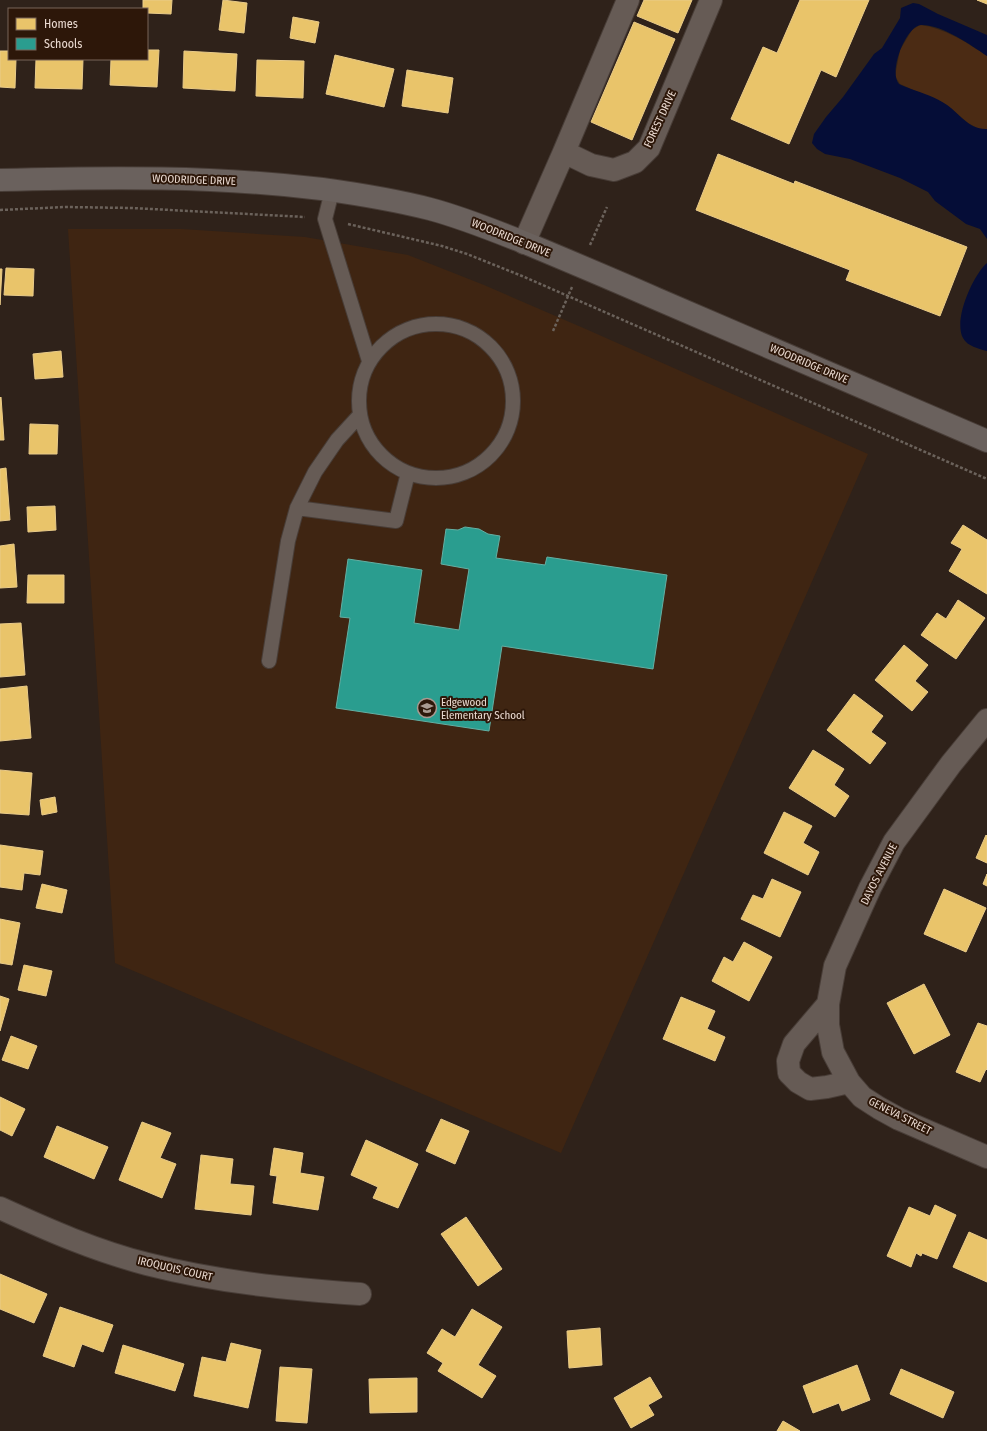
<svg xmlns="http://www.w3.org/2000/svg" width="987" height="1431" viewBox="0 0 987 1431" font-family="'Fira Sans Condensed',sans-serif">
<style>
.built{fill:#3f2512}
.green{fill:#4b2b14}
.water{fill:#050d37}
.homes{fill:#e9c46a;stroke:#e9cb89}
.schools{fill:#2a9d8f;stroke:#64afa3}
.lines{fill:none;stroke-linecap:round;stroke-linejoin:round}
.lane-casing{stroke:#483d37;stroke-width:16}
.street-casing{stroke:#483d37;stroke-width:24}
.secondary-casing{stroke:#483d37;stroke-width:24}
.path{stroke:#6b625b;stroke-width:2.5;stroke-dasharray:3 2;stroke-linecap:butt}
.lane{stroke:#665b55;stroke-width:14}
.street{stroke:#665b55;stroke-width:22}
.secondary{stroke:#6a615d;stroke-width:22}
.labels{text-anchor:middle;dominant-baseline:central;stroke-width:4;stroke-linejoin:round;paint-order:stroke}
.street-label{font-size:11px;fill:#eadad1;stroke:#2d1709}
.poi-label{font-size:11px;fill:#eadad1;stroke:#2d1709;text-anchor:start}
</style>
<rect width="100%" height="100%" fill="#2f221a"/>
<path class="built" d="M68,229H181L305,237L408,255L484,285L588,330L868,454L561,1153L115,963Z"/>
<path class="green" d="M920,25C945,28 966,42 987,56V129L981,130L968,123L947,105L900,84L895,76L900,50L912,30Z"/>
<path class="water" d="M913,3L919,4L938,14L987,35V56C971,45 941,24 921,25C906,26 888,72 899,84C902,86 907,87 911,89C922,93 936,97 947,105C960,114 969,130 987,129V239L980,229L966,224L935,201L928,192L900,178L850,159L825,154L817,149L812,143L814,134L826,117L843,97L874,54L882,48L900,18L901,8Z
M987,263V351C979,349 967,346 963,338C953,320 973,275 987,263Z"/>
<path class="homes" d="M143,0H172L171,14L147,13V9H143Z
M223,0L247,3L244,33L219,30Z
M644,0H692L678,33L637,16Z
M800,0H869L836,77L821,70L789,144L731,119L763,47L777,53Z
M977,0H987V4Z
M293,17L319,22L315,43L290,38Z
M634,22L675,39L632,140L591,122Z
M147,50H159L157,87L110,85L111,59H147Z
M0,51H9V59H16L15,88L0,87Z
M184,51L237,54L235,91L183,88Z
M335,55L394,69L384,107L326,94Z
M36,59H83L82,89L35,88Z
M257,60L304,61L303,98L256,96Z
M407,70L453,78L448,113L402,106Z
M718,154L794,184L795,181L967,247L940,316L846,280L850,270L696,210Z
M6,268L34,269L33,296L4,295Z
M0,269H2L0,305Z
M61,351L63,377L35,379L33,354Z
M1,397L4,440H0V398Z
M30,424L58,425L57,454H29Z
M6,468L10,520L0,521V469Z
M55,506L56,530L28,532L27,507Z
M963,525L987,540V594L949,571L962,549L951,543Z
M14,544L17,587L0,588V546Z
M28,575H64V603H27Z
M958,600L985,618L956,659L921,635L937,613L946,619Z
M21,623L25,675L0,677V624Z
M904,645L928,665L915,681L928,692L912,711L875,680Z
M27,686L31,738L0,741V689Z
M854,694L883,716L871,732L886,743L870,764L827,730Z
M813,750L844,769L834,785L849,796L835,817L789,788Z
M0,770L32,773L29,815L0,813Z
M55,797L57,812L42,815L40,800Z
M784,812L812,826L803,843L819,852L808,875L764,853Z
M986,835L987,836V863L976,858Z
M0,845L43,851L40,875L24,873L22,890L0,887Z
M987,874V886L983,884Z
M772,879L801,892L780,937L741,919L753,895L763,899Z
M42,884L67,890L62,913L36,908Z
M944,889L986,908L966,952L924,934Z
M0,919L20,923L12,965L0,963Z
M744,942L772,957L749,1001L712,981L724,957L733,962Z
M24,965L52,971L46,996L18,990Z
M924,984L950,1035L914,1054L887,1003Z
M0,996L9,999L0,1031Z
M681,997L715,1011L707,1029L725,1037L715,1061L663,1039Z
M978,1023L987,1026V1070L986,1069L980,1082L956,1072Z
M11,1036L37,1046L28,1069L2,1060Z
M0,1097L25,1109L12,1136L0,1130Z
M441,1119L469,1131L455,1164L426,1151Z
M142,1122L171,1133L160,1158L176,1164L162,1198L119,1180Z
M57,1126L108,1147L94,1179L44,1157Z
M366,1140L418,1164L398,1208L373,1198L378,1187L351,1175Z
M274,1148L303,1153L300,1173L324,1177L318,1210L273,1203L277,1176L270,1175Z
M201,1155L233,1159L230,1184L254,1186L251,1215L195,1209Z
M935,1205L956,1215L937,1259L922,1253L921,1256L916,1253L911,1267L887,1256L909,1207L930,1216Z
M466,1217L502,1269L478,1286L441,1234Z
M969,1232L987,1240V1282L953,1267Z
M0,1274L47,1294L34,1323L0,1309Z
M60,1307L113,1325L103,1352L82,1344L74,1367L43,1356Z
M472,1309L502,1327L478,1365L496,1376L482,1398L438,1371L443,1363L427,1353L442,1329L455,1337Z
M600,1328L602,1365L569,1368L567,1331Z
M231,1343L261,1350L248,1408L194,1396L202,1357L226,1362Z
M123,1345L184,1364L175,1391L115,1373Z
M857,1365L870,1400L842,1411L839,1403L813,1413L803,1386Z
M280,1367L312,1369L307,1423L276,1421Z
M901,1369L954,1392L943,1418L890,1394Z
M650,1377L662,1397L648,1405L654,1415L631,1428L614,1398Z
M417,1378V1412L370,1413L369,1379Z
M783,1421L800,1431H777Z"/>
<path class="schools" d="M465,527L479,529L488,534L500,536L496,558L545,565L547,557L667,575L653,669L502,646L489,731L336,708L350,618L340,617L348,559L422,570L414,623L459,630L469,569L441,564L446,529L458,530Z"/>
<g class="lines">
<defs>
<path id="lane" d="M332,191L325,219L369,361
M359 401a77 77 0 1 1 154 0a77 77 0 1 1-154 0Z
M297,508L396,521L408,473
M269,661L288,541L297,508L315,472L337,440L359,416"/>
<path id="street" d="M564,152L628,0
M524,243L564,152L591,165L614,170L635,162L649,148L711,0
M987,720L951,764L894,842L870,888L835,966L828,1004V1025L833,1052L849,1082L862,1097L879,1108L899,1119L987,1157
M828,1004L794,1044L788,1061L789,1073L798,1082L810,1089L827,1087L849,1082
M0,1208C48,1230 96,1251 147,1264C217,1282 288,1289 360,1294"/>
<path id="secondary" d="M0,180C108,177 215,176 322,189C358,194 395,200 430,209C464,218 495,231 528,244C571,262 614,280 657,299C767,346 877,394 987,441"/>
</defs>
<use href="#lane" class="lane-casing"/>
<use href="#street" class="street-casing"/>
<use href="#secondary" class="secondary-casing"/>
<path class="path" d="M0,210L65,207L132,208L305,217
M348,224L442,246L467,254L522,276L987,479
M590,245L607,207
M553,331L572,287"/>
<use href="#lane" class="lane"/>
<use href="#street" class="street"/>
<use href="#secondary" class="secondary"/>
</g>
<defs>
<symbol id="school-ring" viewBox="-11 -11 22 22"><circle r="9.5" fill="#2d1709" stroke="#a99a91" stroke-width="1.5"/><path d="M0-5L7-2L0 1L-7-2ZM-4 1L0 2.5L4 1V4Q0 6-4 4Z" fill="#a99a91"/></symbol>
</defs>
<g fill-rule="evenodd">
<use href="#school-ring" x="416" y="697" width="22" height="22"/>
</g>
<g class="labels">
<g class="street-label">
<text transform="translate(660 119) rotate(-65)">FOREST DRIVE</text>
<text transform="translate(194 180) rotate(2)">WOODRIDGE DRIVE</text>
<text transform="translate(511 238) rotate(22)">WOODRIDGE DRIVE</text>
<text transform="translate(809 364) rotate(23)">WOODRIDGE DRIVE</text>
<text transform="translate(879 874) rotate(-63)">DAVOS AVENUE</text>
<text transform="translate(900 1116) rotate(27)">GENEVA STREET</text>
<text transform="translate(175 1269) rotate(13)">IROQUOIS COURT</text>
</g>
<g class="poi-label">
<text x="441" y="702">Edgewood<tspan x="441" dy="13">Elementary School</tspan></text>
</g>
</g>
<rect x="8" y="8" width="140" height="52" fill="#2d1709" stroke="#796559"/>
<rect x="16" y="18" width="20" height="12" fill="#e9c46a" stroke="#796559"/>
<text x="44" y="28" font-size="12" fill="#eadad1">Homes</text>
<rect x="16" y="38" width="20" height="12" fill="#2a9d8f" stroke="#796559"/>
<text x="44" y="48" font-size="12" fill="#eadad1">Schools</text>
</svg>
